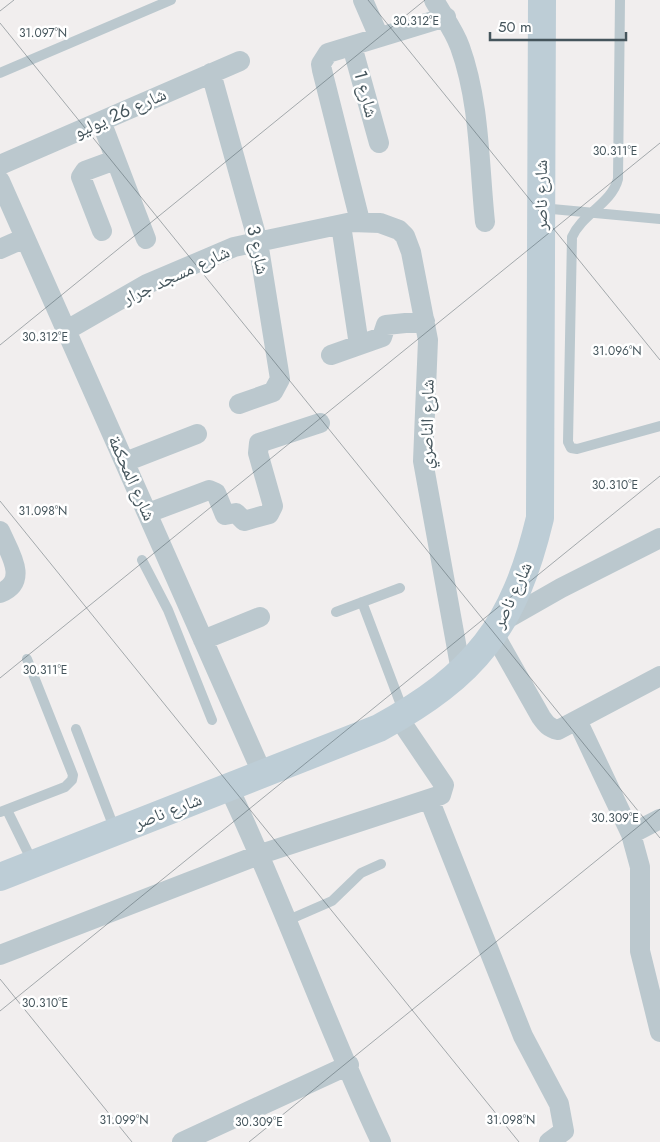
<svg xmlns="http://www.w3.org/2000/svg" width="660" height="1142" viewBox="0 0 660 1142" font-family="Jost,'Noto Naskh Arabic',sans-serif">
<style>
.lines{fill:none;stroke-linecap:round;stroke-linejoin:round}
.lane{stroke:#bbc8ce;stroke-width:10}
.street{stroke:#bbc8ce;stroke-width:20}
.secondary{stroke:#bdcdd6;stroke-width:28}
.ticks{fill:none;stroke:#45555c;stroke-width:1;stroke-opacity:0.45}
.labels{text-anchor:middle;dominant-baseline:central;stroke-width:5;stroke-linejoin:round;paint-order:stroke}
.street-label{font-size:18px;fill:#45555c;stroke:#fff}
.ticks-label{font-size:12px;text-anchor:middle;fill:#45555c;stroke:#fff;stroke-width:5;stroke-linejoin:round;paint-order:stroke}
</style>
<rect width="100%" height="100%" fill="#f1eeee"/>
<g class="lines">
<path class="lane" d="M620,0L618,179C612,203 582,214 572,237L568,442L571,448L577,449L660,426
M0,73L171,0
M541,208L660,219
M142,560L168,610L212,720
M362,602L404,713
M336,612L400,588
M76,729L115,830
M7,810L33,863
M0,812L65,787L72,780L73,775L27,659
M286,921L332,901L361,873L381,864"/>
<path class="street" d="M363,0L379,37
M434,0C443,16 454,30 460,47C480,102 479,165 485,222
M352,46L379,143
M211,73L258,242L280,379L273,392L239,404
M101,121L146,239
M0,165L240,61
M0,181L263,775
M360,221L322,70L321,64L328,53L446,17
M341,225L359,345
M102,231L81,177L85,171L115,160
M0,249L25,238
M67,330L147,284L234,247L352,222L380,223L399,230L405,236L411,252L428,340L423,461L461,671
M331,355L382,337L386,325L425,321
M125,462L197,434
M148,513L209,490L216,493L225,515L236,513L244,521L269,514L273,506L258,453L259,443L320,423
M0,531C9,552 30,581 0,593
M503,621L561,588L660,538
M494,634L541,717C546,724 549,728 558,730L660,676
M203,640L260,617
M577,720L631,834L640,867V951L660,1032
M229,788C284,904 326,1026 381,1142
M429,799L523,1036L559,1104L564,1131L549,1142
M631,834L660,819
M0,955L261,854L441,795L444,785L398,717
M182,1142L349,1065"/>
<path class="secondary" d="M0,877L379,728C476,675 514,626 540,518L542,0"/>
</g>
<path class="ticks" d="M368,0L660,360M0,11L14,0M0,23L660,838M0,345L425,0M0,501L519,1142M0,678L660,143M0,979L132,1142M0,1011L660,476M249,1142L660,809"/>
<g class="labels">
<g class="street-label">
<text transform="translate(366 94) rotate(75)">شارع 1</text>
<text transform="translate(120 113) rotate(-24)">شارع 26 يوليو</text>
<text transform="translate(541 195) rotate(-90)">شارع ناصر</text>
<text transform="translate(258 250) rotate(78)">شارع 3</text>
<text transform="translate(176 275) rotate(-25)">شارع مسجد جرار</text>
<text transform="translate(427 424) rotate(-89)">شارع الناصري</text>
<text transform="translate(132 478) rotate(66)">شارع المحكمة</text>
<text transform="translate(512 595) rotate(-65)">شارع ناصر</text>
<text transform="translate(168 811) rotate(-21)">شارع ناصر</text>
</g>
</g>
<g class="ticks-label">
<text x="416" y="25">30.312°E</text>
<text x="43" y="37">31.097°N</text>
<text x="615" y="155">30.311°E</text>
<text x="45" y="341">30.312°E</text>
<text x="617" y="355">31.096°N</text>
<text x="615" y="489">30.310°E</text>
<text x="43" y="515">31.098°N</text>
<text x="45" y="674">30.311°E</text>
<text x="615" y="822">30.309°E</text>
<text x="45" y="1007">30.310°E</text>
<text x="124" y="1124">31.099°N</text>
<text x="511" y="1124">31.098°N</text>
<text x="259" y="1126">30.309°E</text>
</g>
<path d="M490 32v8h136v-8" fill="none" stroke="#45555c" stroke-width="2.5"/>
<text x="498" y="32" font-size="15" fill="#45555c" stroke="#ffffff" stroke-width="4" paint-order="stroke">50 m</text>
</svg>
